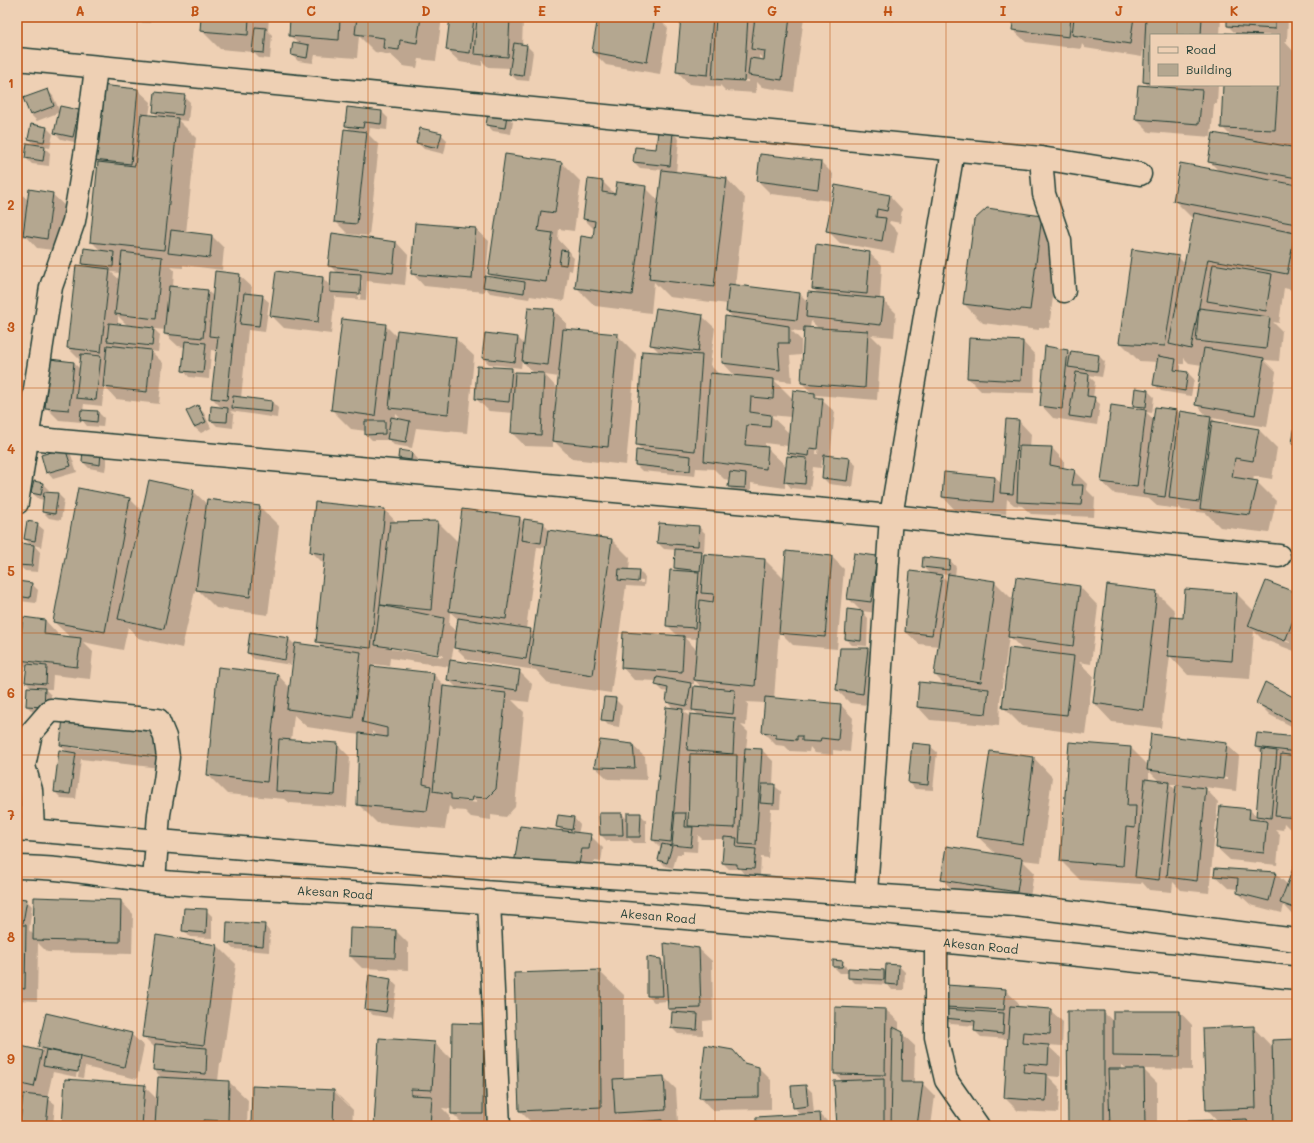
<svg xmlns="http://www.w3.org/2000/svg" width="1314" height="1143" viewBox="0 0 1314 1143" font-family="Mali,sans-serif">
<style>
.shadow{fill:#0003;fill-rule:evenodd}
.building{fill:#b4a790;stroke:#1f3d34}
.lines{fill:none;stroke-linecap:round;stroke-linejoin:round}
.minor-casing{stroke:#1f3d34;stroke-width:25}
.minor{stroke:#eed0b4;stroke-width:22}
.grid{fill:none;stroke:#c05314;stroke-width:1;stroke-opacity:0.55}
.labels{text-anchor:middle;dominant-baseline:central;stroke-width:3;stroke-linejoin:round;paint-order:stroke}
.street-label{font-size:12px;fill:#1f3d34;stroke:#eed0b4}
.neatline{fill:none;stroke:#c05314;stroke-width:1.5}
.grid-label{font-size:13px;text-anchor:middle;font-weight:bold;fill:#c05314}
</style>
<rect width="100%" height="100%" fill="#eed0b4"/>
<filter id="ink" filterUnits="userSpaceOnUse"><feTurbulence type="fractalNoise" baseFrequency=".025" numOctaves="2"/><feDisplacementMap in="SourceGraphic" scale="8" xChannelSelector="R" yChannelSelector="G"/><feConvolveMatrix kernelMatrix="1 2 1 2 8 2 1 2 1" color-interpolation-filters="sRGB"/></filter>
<g filter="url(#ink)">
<path class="shadow" d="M42,17H54V18Z
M118,17H150V23L124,22Z
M202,17H269L268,31L272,35L270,59L259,58L253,52L220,49L201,30Z
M291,17H442L436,61L419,59L417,68L403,66L391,55L375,52L359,36L357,58L315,55L313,63L298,61L292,55L299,44L290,36Z
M451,17H520L523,20L522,45L527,46L533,52L529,81L517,80L510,74L511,68L488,67L482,61V66L460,62L447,50Z
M601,17H657L668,28L660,74L606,65L593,52Z
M682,17H804L794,92L762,87L757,82L756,93L726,91L720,85V87L689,84L677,71ZM759,55L764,60H759ZM725,78L749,80V82L725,80Z
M860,17H895L894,21Z
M1015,17H1221L1220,35H1151V85H1218L1217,104H1214L1211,137L1149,132L1136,119L1149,86L1144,82L1146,38H1145L1142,57L1085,48L1082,44L1081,49L1026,42L1013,30Z
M1228,17H1288L1287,41H1284L1297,55V128L1295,126L1294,149H1297V291L1284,288L1279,323L1273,322L1282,331L1279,361L1264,360L1276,372L1267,427L1212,418L1216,422L1258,429L1277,448L1272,479L1254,476L1253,481L1257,482L1276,501L1269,533L1220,527L1206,513L1182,510L1178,506V509L1157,506L1149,499L1115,494L1102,482L1139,410L1134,405L1148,391L1154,397L1152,413L1146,412L1154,420L1156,408L1177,411L1181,415L1207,416L1196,404L1202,365L1189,363L1184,358V364H1180L1181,366V372L1188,373L1194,379L1191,396L1161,391L1155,385L1158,362L1139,361L1120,342L1178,257L1185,264L1194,220L1174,200L1219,171L1209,161L1232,137L1222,127L1224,85H1279V35H1226L1236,34L1228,26Z
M47,90L53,96L60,112L37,121L31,115Z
M138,90L151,102L149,116L159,117L154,112L184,96L190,102L188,121L178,120L196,138L186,233L212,236L224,248L222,270L183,265V268L171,267L174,270L173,287L208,291L214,297L239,275L252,287L251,295L262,296L269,302L265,332L248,330L241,398L272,402L278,408L277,418L230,411L234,415L233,428L217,426L211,420L222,408L212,398L217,351L211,350L209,379L189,377L183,370L185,347L178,346L165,334L166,330L154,329L160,335L158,352L151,351L163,363L159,404L116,399L104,386L102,406L84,404L83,411L98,412L104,418L103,427L87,426L82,420V422L59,420L46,407L74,363L80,369L81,361L68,348L87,267L83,263L101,251L91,241L99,165L94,160ZM111,272L120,273V280ZM118,316L128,326L118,325Z
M79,110L85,117L79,143L61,139L55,133Z
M382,112L388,118L387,130L370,128L369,135L379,145L369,236L348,234L335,221L351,131L346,125Z
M506,116L513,122L511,134L493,131L487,125Z
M47,128L53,134L50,148L44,147L50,153L49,166L32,164L26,158L36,146L29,139Z
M673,133L679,139L676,173L727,179L745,198L735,286L800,294L808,302L819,294L813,289L869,253L882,265L880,300H883L896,313L894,337L871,335L881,345L877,400L816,395L835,412L830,457L849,459L856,465L853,487L829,484L823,478L825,461L822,460L821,468L813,467L810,490L791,488L785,481V488L751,483V494L736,493L729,487L730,480L724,479L714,469L696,468L695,476L642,471L636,465L644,452L637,445L660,353L652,345L702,316L715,328L710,365L720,375L736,377L723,363L735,319L727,312L728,304L669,297L654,282L651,313L595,306L576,287L594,239L595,230L584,219L603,182L616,195L645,187L659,201L663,170L640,168L634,162L657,150ZM811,321L819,329L810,328ZM791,330L805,332L802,383L813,394L793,399L774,380L792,382L790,356L801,355V340ZM821,405H823L818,454H816ZM770,415L791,417L790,434ZM765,443L788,446V453L792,457L787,467L767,448H765Z
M441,134L447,140L444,154L424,149L418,143Z
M821,162L833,174L831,201L771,194L758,181Z
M562,163L581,182L574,231L559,229L558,239L571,253V255L574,258L572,271L569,270L564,301L530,296L529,299L490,293L485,287L484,292L424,286L412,273L416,224L476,229L489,241L486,277L494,278L489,274Z
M17,190L28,200L52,194L65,206L60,251L37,248L27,237L17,236Z
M890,196L902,209L900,223L890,221L889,223L898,232L894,253L840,243L827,230Z
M1042,217L1061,236L1049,328L1039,327V330L983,323L964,304Z
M396,242L408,255L405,285L367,281L366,300L337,298L335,296L331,334L284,328L271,315L277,272L323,278L331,287L337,273L329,265ZM360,280H362L360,299H358Z
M554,310L566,323V330L617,335L636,354L626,465L572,459L553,440V447L525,446L512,433L514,413L489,411L476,399L512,369L515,373L535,374L522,361L521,368L489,364L483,358L518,338L525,345ZM545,375L559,377L557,402H555L556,387Z
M385,325L397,337L455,338L474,356L467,433L416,428L412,448L394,445L389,440H372L366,434V431L351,429L332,410ZM396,414L403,421L395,419Z
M1023,342L1035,355L1034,393L981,391L968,378Z
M1067,351L1071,354L1099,356L1105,362L1102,377L1088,375L1095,382L1093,398L1100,404L1097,425L1053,418L1041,405Z
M198,407L204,413L211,428L201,433L194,427L188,411Z
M1019,421L1031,434L1030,448H1052L1064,461V469L1074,471L1087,484L1086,489L1095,498L1094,517L1031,514L1022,506L1014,505L1007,499L1006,514L955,510L943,497L945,473L995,478L1002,484Z
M65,449L71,455L77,472L53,479L47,472Z
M100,453L107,459L105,471L89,468L83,462Z
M412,453L418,459L417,466L405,463L399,457Z
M43,484L49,490L48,493L58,494L64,500L61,520L49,518L43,512L44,500L39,499L32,493Z
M193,491L208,505L260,507L279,526L268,615L216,608L197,589L198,582H197L182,648L138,638L128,627L123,650L83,642L93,652L90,679L53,675L52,689H45L51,695L50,713L33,712L27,706L32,688L26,682L27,668L19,660L45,620L57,633V637L71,638L54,622L130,499L143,512Z
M316,503L385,510L397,523L438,522L457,541L456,551L458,552L520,518L524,523H544L549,531L611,539L630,558L629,570L639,571L645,577L644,587L626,586L611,693L549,684L536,670L468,660L454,646L451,661L519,671L532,684L529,702L512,700L524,712L515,807L506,817L491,815V820L471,817L465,811L453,810L449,806L445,829L377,823L358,804L360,735L307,727L294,715L291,741L337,744L350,757L347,807L290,803L285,799L227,794L208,775L278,675L290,688L294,659H292L291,665L254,659L248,653L289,639L296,646L323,648L317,641L325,565L311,551ZM537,547L547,548L535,634L530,630L526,629ZM627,580L643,581V583L627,582ZM450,612L459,620L457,632L449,625ZM391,647L443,655V657L391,649ZM390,658L450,667L448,679L457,688L446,687L433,674L376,668L372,664L389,666ZM372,731L377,736L372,735ZM454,798L477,801V803L457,800Z
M37,524L44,530L41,547L34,545L40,552L38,572L25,571L18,565L32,546L25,539Z
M659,524L699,527L705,533L704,552H701L704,555L765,560L785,580L831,556L844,569L837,649L793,645L779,631L774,699L841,705L853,718L850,752L833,750V755L815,753L810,747L809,752L790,751L785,746L776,745L763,732L765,703L746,702L748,703L746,726L741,725L748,732L746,749L762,750L774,762L773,785L781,791L780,809H771L768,858L761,857L760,875L744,874L740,869H729L723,863L725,839H702L698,835L697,852L683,851V854H677L673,868L665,866L659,860L662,849L653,840L673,708L667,702L668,692L663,691L657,685V681L634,680L622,667L678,636L667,625L679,572L675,568L676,550L664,549L658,543ZM685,638L698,639L697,650ZM694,680L703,688L694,687L691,684H694ZM683,710L693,712V710L700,716L691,718ZM688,804H689V818L687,815Z
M876,557L889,569L883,614L862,611L868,618L867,646L852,645L846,639L862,612L848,598Z
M950,560L956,567L955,576L995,582L1014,601L1080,587L1098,606L1091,664L1079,662L1093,676L1085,734L1022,726L1003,707L1024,651L1009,636L1000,701L999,726L930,720L918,707L945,685L935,675L939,646L919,644L906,632L931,575L923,567ZM940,574L948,575V582Z
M17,582L32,584L38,590L36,603L20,601L17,597Z
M1156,592L1175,611L1174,619H1184L1237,594L1255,612L1297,594V652L1262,639L1254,631L1250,679L1188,675L1170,656L1161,728L1112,722L1094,703ZM1263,631L1290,642V643L1263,633Z
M868,649L880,661L875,706L850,703L837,690Z
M615,699L622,706L619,727L608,725L602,719Z
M1297,700V729L1270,715L1257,702Z
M160,730L169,769L81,759L76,799L61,798L55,792L68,753L61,745ZM73,746L162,756V758L73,748Z
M1297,738V829L1289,828L1284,823L1283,830L1275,829L1280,834L1277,865L1230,860L1217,848L1250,810L1257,817L1262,753L1256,747Z
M1226,744L1239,756L1236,791L1204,787L1218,802L1209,893L1181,890L1173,882L1172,892L1149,890L1142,882L1141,884L1080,880L1061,861L1131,748L1149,766ZM1149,771L1160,782L1149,780ZM1161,771L1228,778V780L1161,773ZM1170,784H1177V791Z
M632,745L645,757L647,780L608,779L595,767Z
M930,746L937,752L933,790L915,789L909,782Z
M1034,758L1052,777L1041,862L1022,860L1034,872L1029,904L954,892L942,879L997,855L978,837Z
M600,814H622L628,820L640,814L646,820V843H634L628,838L629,841H607L601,835Z
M574,818L580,825L578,834L590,835L603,848L601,862L594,861L591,881L527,877L563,832L557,826Z
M1297,861V919L1284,905L1282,913L1251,905L1238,893V889L1228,888L1215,876L1275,873L1288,885Z
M17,899L26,900L32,906L29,930L34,935L121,901L133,914L132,954L47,952L38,943L37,1001L17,1000Z
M206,910L212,916V938L190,937L184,931Z
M264,925L270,932L269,952L233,949L227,943Z
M396,931L408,943V970L362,968L350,956Z
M157,937L217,945L236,964L222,1063H220L218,1081L229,1082L248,1100L247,1126H63L144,1086L157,1099L162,1078L154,1070L155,1048L143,1036Z
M699,949L712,961L713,1020L703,1021V1035L678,1034L672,1028L673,1013L669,1009L668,1001L654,1002L648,996L661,960L666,965Z
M842,962L848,969L884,971L887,974L899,966L905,972L904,990H892L888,985L855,983L849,977V973H840L834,967Z
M599,971L624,995V1079L664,1077L676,1089L678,1122L664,1123L667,1126H535L520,1111Z
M391,980L397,986L392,1018L373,1015L366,1009Z
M1005,990L1018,1002V1007L1050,1010L1063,1022L1062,1046L1047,1045L1061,1058L1060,1077L1048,1076L1060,1088L1058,1113L1018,1111L1005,1098L1009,1039L981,1037L975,1031V1026L951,1024L945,1018L950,1010L946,1006Z
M836,1008L886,1010L899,1022V1031L915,1046L914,1083H922L935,1096L931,1126H838L842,1081L835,1073Z
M1103,1012L1114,1022L1180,1012L1192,1025V1070L1143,1069L1157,1083V1126H1069ZM1122,1065L1128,1070H1122Z
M483,1025L495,1126H465L452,1113V1109L442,1108L450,1116V1126H375L380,1039L435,1043L453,1061Z
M1253,1027L1273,1048L1297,1040V1126H1188L1218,1121L1207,1109Z
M131,1034L144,1046L137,1079L85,1067L83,1078L78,1077L80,1066H78L76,1077L53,1072L47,1098L55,1104L53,1126H25L21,1123L24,1094L17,1090V1046L44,1052L39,1047Z
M733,1051L747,1065L759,1068L771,1080V1109L712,1110L700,1097Z
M806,1086L812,1092L814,1114H820L832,1126H757L801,1115L794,1107Z
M334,1091L353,1110L352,1126H252Z"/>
<path class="building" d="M201,17H249L248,35L200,31Z
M290,17H340L339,40L289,36Z
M357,17H421L417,43L400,40L399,50L383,48L384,38L355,34Z
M450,17H474L470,53L446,50Z
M477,17H510L508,57L474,54Z
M598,17L624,21L625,17H655L647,62L592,52Z
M681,17H713L708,75L676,72Z
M716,17H748L744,81L712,79Z
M755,17H790L782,80L748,75L750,58L764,60L765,51L751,49Z
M1014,17H1071L1069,37L1012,30Z
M1074,17H1134L1130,44L1072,35Z
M1146,17H1202L1201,35H1151V83L1143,82Z
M1227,17H1275V29L1227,26Z
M255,27L266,28L264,53L252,52Z
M1297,31V127H1295Z
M1225,33L1262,35H1225Z
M293,42L309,45L307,58L291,55Z
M514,43L527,45L523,76L509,74Z
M100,85L138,89L131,164L93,160Z
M1138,85L1202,90L1199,124L1135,119Z
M1223,85H1278L1275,130L1221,128Z
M48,89L54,106L30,115L23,98Z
M155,92L185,95L182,115L153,112Z
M60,106L79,110L73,137L54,133Z
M347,107L382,111L381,124L364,122L363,128L345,126Z
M488,113L507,115L505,128L486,125Z
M141,114L178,118L164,250L90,242L98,162L135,166Z
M31,124L47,127L44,142L28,139Z
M420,128L442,133L438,148L416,143Z
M344,129L367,132L357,224L334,222Z
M658,131L673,132L670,166L633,162L635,147L656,149Z
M1213,133L1297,148V178L1208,162Z
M27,143L45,146L43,161L25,158Z
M505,154L562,162L555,213L541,211L538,231L553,233L546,282L488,274Z
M760,154L821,161L818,189L757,181Z
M1180,163L1297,185L1296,224L1173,201Z
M662,170L727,178L714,287L649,279Z
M588,179L603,181L602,192L615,194L617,182L646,186L632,295L575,288L581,236L593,238L595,221L583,219Z
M835,185L890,195L887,211L877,209L876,217L886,218L882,241L826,231Z
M29,189L53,193L47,239L23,235Z
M987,208L1042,216L1030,310L1021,309L1020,311L963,304L974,220Z
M1194,213L1295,233L1287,274L1208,259L1191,349L1169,344Z
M415,223L476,228L472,279L411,274Z
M171,230L212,235L210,258L168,253Z
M332,233L396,242L393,273L328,266Z
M816,244L870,252L867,294L812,289Z
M84,248L114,252L113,267L82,264Z
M1132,249L1179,256L1165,346L1119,343Z
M561,250L568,251L566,265L559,264Z
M122,252L162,257L156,319L115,314Z
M1213,264L1272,274L1266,311L1207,301Z
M76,265L110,269L101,352L67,348Z
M215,271L240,274L227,400L211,398L218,337L209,336Z
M276,271L323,277L318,322L270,316Z
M331,272L361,274L360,294L330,292Z
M485,276L525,282L524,293L483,287Z
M729,284L800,293L797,320L726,312Z
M169,286L208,290L203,338L164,334Z
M808,292L884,299L881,325L806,317Z
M244,293L263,295L259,326L240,324Z
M528,307L554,309L548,365L522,362Z
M656,308L703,315L698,352L650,345Z
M1199,308L1270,317L1266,349L1196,341Z
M725,316L789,326V343H778L780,370L722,363Z
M342,319L386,324L375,416L331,410Z
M109,323L154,328L152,346L107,341Z
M804,327L868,331L865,388L801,383Z
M563,329L618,334L608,447L552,441Z
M397,330L456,337L448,414L389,408Z
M485,333L518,337L515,362L482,358Z
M969,338L1023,341L1021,381L967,378Z
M185,341L206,343L203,373L182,371Z
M107,345L151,350L147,392L103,387Z
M1045,346L1068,350L1062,409L1040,406Z
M1204,348L1264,358L1255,415L1195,405Z
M642,351L702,355L695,451L636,445Z
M1071,351L1099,355L1097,371L1068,367Z
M81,354L101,356L96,400L76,398Z
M1158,356L1176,359L1174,370L1188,372L1185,391L1153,385Z
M50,359L74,362L69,410L45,408Z
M477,366L512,368L509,402L475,399Z
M515,372L544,373L541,435L511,433Z
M1076,372L1089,374L1087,396L1095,397L1091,419L1069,416Z
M710,373L774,379L773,399L751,397L750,412L771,415L770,427L747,425L745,445L768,447L766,469L704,461Z
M1135,388L1148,390L1146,407L1133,406Z
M793,390L815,393V398H823L818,449L810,448L809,456L787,453Z
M233,396L272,401L271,412L232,408Z
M198,405L206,422L194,427L186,411Z
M1111,405L1146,410L1137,487L1101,482Z
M211,406L228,408L227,422L210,421Z
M1155,407L1177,410L1165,497L1143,494Z
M81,410L98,411L97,422L80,420Z
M1180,411L1211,416L1199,502L1169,498Z
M1297,413V444L1292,443Z
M391,417L410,421L406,442L387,439Z
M1006,419L1019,420L1013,494L1000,493Z
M365,421H385V434L365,435Z
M1212,421L1259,429L1253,461L1235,458L1232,477L1258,481L1250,515L1200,509Z
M1019,446L1052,447L1050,465L1075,470L1072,485H1083L1081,505L1017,502Z
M65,448L71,466L46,473L41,455Z
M83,449L101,452L100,465L82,462Z
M399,450L412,452L411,460L398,458Z
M636,450L691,456L690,471L635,465Z
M824,455L850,458L847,481L822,478Z
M787,456L807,458L805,484L784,482Z
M730,472L746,474L745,488L728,487Z
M944,472L995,477L993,502L942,497Z
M149,480L194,490L164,629L118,619Z
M34,481L43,483L41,495L31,493Z
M78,488L130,498L105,632L53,622Z
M44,492L58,493L55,514L42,512Z
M207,499L260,506L250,597L196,590Z
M315,502L385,509L371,648L316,642L325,554L310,552Z
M462,509L520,517L506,619L449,611Z
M524,519L544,522L541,543L521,540Z
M27,521L38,523L35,541L24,539Z
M438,521L431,610L380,605L390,522Z
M659,523L699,526L698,546L657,543Z
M548,530L612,539L593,675L529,665Z
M20,543L34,545L32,566L17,565Z
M675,549L702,551L700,571L674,568Z
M786,551L832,556L825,637L779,633Z
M854,553L877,556L871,602L847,599Z
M704,554L765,559L755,686L694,680L700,600L713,602L714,594L701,593Z
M923,557L950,560L949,570L922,567Z
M619,569L639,570L638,582L618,580Z
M670,570L699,572L695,628L666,626Z
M910,571L942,575L932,635L905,632Z
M948,574L995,581L981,682L934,675Z
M1016,577L1080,586L1073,646L1008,637Z
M17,581L32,583L30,598L17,596Z
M1266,581L1297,593V610L1285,641L1248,626Z
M1107,585L1157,591L1143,710L1093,703Z
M1185,589L1237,593L1232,661L1168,656L1171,617L1183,618Z
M380,605L444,618L438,655L375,645Z
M847,609L863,611L861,641L845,639Z
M23,617L45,620L44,634L81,638L77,667L18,660Z
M458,618L531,629L526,659L454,648Z
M250,632L289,638L285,660L247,653Z
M623,632L684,636L682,672L621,668Z
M295,643L361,652L353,718L287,709Z
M840,648H868L863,694L836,690Z
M1009,648L1074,656L1067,715L1002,708Z
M450,660L520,670L517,690L447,680Z
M27,664L47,666L46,684L25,682Z
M371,666L434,673L423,784L431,786L427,811L357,805L359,733L387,737V728L362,722Z
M218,667L278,674L267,782L207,775Z
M657,677L691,683L687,706L666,702L668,688L655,685Z
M919,682L989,689L986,714L917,707Z
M1265,682L1297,699V724L1256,703Z
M443,686L506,693L496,789L487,798L473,797L472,801L451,799V794L433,791Z
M694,686L735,690L733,714L692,710Z
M27,687L45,688L44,707L26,706Z
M604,697L616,698L613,721L601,720Z
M765,697L841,704L838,740L821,738L820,742L802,741V736H797V740L776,738V734L762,732Z
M666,707L683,709L671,842L652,840Z
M690,714L735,718L733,754L687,750Z
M63,718L160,729L157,757L60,745Z
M1257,733L1297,737V752L1255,747Z
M1151,734L1227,743L1223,779L1147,770Z
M279,739L338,743L335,795L276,791Z
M600,740L633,744L635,768L594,767Z
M1069,742L1131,747L1127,806H1136L1135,828L1126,827L1123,866L1060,861Z
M912,743L931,745L928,785L908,783Z
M745,748L762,749L756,845L739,844Z
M1262,749L1277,751L1271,818L1256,816Z
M59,750L76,753L70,794L54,792Z
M990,751L1034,757L1023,844L977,837Z
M690,754L737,755L735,828L688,826Z
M1281,754L1297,756V818L1275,816Z
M1145,779L1169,782L1159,880L1135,877Z
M762,784H775L774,804L760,803Z
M1176,785L1206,788L1197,881L1167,877Z
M1220,806L1250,809L1249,819L1267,821L1264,853L1216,848Z
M599,813H622L623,835H600Z
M627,813H641L640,837H627Z
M675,813H686L685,827H693L691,847L672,845Z
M558,815L574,817L572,830L556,827Z
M520,826L591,834L589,849H582L578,869L514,864Z
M724,837L737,838L736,847L756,849L754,869L737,868V864L722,863Z
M662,844L672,846L667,863L658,860Z
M946,846L1022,858L1017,892L941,880Z
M1297,858V909L1280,903Z
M1215,868L1276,872L1269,901L1237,893L1238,878L1214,876Z
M34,897L121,900L120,942L33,940Z
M17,898L27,899L23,923L17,922Z
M184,908L207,909L206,933L182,931Z
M227,922L265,924L263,946L226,943Z
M17,925H26L25,989L17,988Z
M350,928L396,930L395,958L349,956Z
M156,935L217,945L204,1045L142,1037Z
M664,943L699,948L701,1008L668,1009Z
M647,957L661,959L663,996H647Z
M833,960L843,961L842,967H833Z
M886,964L899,965L898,985L885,984Z
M848,968L884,970V980L848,978Z
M600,970L601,1107L519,1111L514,973Z
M369,975L391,979L386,1012L365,1009Z
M946,985L1006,989L1004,1010L945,1007Z
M1010,1006L1051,1009L1050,1034L1023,1032L1022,1043L1049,1045L1048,1065L1024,1063L1023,1072L1047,1074L1046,1101L1004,1098Z
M835,1007L886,1009L885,1075L834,1074Z
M945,1009L1004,1013L1003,1034L974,1031L975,1021L944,1018Z
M1067,1011H1104V1126H1068Z
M1113,1011H1180V1057L1113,1056Z
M672,1012L698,1014L697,1030L671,1028Z
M46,1013L132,1033L124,1067L38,1047Z
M452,1023L484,1024L483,1114H451Z
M1254,1026L1256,1108L1206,1110L1203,1028Z
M893,1027L903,1032L902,1082H923L917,1126H891Z
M379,1038L435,1042L432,1090L411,1089V1095L432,1096L430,1126H374Z
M1297,1039V1126H1274L1272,1040Z
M155,1044L207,1048L206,1074L153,1070Z
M17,1045L42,1051L34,1087L17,1083Z
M705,1045L733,1050L744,1063L759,1067V1097L699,1098Z
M46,1050L80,1056L78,1072L43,1066Z
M1108,1069H1144L1145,1126H1110Z
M664,1076L666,1110L615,1113L613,1079Z
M158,1077L229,1081L228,1121L204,1120V1126H155Z
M65,1079L145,1085L142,1126H62Z
M884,1079V1126H837L834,1081Z
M806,1085L808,1106L793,1108L791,1086Z
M252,1086L334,1090L333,1126H251Z
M23,1094L49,1097L46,1126L20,1123Z
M820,1113L821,1126H756V1117Z
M1247,1119L1248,1126H1187V1121Z
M662,1120L663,1126H621V1123Z"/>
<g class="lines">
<defs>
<g id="minor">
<path d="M17,59L1041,158L1140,174"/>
<path d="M1041,158L1044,194L1060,241L1064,291"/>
<path d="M17,437L891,516L1279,556"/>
<path d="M17,503L51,287L74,221L86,149L96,68"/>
<path d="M17,829L492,869L1016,905L1297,940"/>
<path d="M33,829L31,790L24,766L31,733L51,710L158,720L165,737L168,757L165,781L159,814L154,881"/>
<path id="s1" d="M17,867C62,867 107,876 152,881C207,886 264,888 319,891C646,911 972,943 1297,978"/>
<path d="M866,893L891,516L953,151"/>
<path d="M489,901L499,1126"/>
<path d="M936,941V1037L946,1080L978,1126"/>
</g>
</defs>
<use href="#minor" class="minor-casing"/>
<use href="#minor" class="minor"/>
</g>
</g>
<path class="grid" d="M137,17V1126M253,17V1126M368,17V1126M484,17V1126M599,17V1126M715,17V1126M830,17V1126M946,17V1126M1061,17V1126M1177,17V35M1177,85V1126M17,144H1297M17,266H1297M17,388H1297M17,510H1297M17,633H1297M17,755H1297M17,877H1297M17,999H1297"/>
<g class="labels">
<g class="street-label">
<text stroke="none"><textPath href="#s1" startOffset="319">Akesan Road</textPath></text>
<text stroke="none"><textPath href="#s1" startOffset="643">Akesan Road</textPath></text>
<text stroke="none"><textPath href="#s1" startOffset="967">Akesan Road</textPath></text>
</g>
</g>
<rect width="1314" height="1143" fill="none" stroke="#eed0b4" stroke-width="44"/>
<rect x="1150" y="34" width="130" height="52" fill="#eed0b4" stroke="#9b9581"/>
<rect x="1158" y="47" width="20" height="6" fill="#eed0b4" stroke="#9b9581"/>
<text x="1186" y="54" font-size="12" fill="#1f3d34">Road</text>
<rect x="1158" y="64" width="20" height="12" fill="#b4a790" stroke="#9b9581"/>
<text x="1186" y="74" font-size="12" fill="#1f3d34">Building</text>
<rect x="22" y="22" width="1270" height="1099" class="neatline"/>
<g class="grid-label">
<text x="80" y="16">A</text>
<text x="195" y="16">B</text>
<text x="311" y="16">C</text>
<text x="426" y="16">D</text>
<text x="542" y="16">E</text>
<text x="657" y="16">F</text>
<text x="772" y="16">G</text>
<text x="888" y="16">H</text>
<text x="1003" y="16">I</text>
<text x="1119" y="16">J</text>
<text x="1234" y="16">K</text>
<text x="11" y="88">1</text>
<text x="11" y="210">2</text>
<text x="11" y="332">3</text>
<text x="11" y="454">4</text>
<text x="11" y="576">5</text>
<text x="11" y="698">6</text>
<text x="11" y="820">7</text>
<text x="11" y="942">8</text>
<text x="11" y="1064">9</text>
</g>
</svg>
